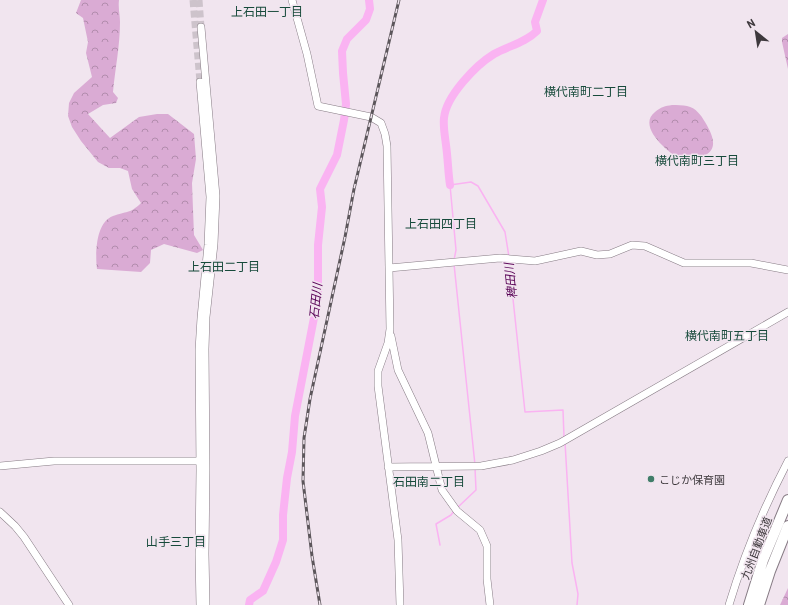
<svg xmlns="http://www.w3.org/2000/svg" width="788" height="605" viewBox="0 0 788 605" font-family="Barlow,'Noto Sans JP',sans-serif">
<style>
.forest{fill:url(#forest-crowns)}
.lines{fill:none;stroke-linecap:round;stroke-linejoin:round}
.stream{stroke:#fab3f2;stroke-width:1.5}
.river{stroke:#fab3f2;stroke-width:8}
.minor-tunnel{stroke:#cdc3cb;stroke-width:7;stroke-dasharray:7 3.5;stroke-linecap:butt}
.minor-casing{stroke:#867b84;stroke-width:8}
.highway-casing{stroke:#867b84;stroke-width:12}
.minor{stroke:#fff;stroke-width:7}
.highway{stroke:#fff;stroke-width:10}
.rail-casing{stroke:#5c565b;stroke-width:3}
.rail{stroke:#f1e5ef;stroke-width:1.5;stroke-dasharray:4.5;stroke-linecap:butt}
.poi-dot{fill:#407d69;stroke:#f1e5ef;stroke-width:1.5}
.labels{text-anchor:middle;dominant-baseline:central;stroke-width:3;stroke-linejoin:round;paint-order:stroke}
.poi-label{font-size:11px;fill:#3e393d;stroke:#f1e5ef;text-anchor:start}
.street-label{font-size:11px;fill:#3e393d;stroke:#f1e5ef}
.neighbourhood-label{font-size:12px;fill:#174a3b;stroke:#f1e5ef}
.water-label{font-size:12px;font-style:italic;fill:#580155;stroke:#f1e5ef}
</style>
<defs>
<pattern id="forest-crowns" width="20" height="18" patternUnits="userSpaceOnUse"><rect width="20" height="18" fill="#daabd4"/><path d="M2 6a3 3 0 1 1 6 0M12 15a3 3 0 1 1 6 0" fill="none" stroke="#b28cad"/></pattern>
</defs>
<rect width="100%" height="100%" fill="#f1e5ef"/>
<path class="forest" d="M81,0H119C118,8 120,15 120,22C120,46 115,69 113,92L118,98L116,103L103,105L88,114L110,138L139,117L157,114H168L194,134L196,159L192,183L194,235L203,250L197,253L164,244L151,250L150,263L141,272L97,269C95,253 96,222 113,216C126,211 130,214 141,203L132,189L128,171L120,168H109L98,162L81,141L72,127L68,116L69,103L74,93L92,77L86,53L88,42L83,18L76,13Z
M788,34V69L782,42V38Z
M672,105C677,105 683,105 687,106C696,108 701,115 705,122C722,150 711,157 683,161C670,154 636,127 655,112C661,107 665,106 672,105Z
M788,588V605H780Z"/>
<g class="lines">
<path class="stream" d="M454,260L456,250L450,185L471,182L478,186L505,232L509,257
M509,261L525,412L563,410L564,437
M454,264L475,465
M565,442L572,563L578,594L577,605
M457,508L476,490L475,468
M440,545L436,524L451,515L454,511"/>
<path class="river" d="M450,185C448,172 448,159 446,145C445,137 443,126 444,118C446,96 476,65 494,54C508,46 525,43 537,31L535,22L543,0
M249,605L250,600L263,591L276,562L283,540V515L287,478L292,452L295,416L318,297V245L322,207L320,189L337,155L344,120L346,104L343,73L342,51L347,39L366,20L370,9L369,0"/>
<path class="minor-tunnel" d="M193,0L200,82
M199,0L201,27"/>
<defs>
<path id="minor" d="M292,0L307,54L318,106L371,117L381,123L385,134L387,146L390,329L388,343L378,371V386L398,540L400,605
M201,27L216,196L214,244L206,317L205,349L206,469L205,554L206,605
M200,82L210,197L208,245L201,318L199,350L200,470L199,555L200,605
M389,268L500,258L535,261L581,251L597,255L610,254L632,245L645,246L684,263H751L788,270
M391,336L398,370L428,433L442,490L457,511L480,530L487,546V579L490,605
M0,466L54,461H203
M388,467L481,466L513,460L541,451L560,443L788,312
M0,512L15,526L24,537L69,605
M729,605C744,555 764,507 788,461"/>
<path id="highway" d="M749,605L763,560L788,500
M759,605L770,571L788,526"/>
</defs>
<use href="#minor" class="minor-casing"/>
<use href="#highway" class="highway-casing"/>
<use href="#minor" class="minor"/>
<use href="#highway" class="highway"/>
<defs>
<path id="rail" d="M320,605L312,556L303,481L304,438L310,399L345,237L354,189L399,0"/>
</defs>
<use href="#rail" class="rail-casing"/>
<use href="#rail" class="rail"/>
</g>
<circle class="poi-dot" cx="651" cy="479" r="4"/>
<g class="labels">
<g class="poi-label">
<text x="659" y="479">こじか保育園</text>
</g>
<g class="street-label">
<text transform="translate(756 548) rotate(-69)">九州自動車道</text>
</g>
<g class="neighbourhood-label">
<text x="267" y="11">上石田一丁目</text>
<text x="586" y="91">横代南町二丁目</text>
<text x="697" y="160">横代南町三丁目</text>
<text x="441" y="223">上石田四丁目</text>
<text x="224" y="266">上石田二丁目</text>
<text x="727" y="335">横代南町五丁目</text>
<text x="429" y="481">石田南二丁目</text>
<text x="176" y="541">山手三丁目</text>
</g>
<g class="water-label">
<text transform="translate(510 281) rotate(-96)">稗田川</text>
<text transform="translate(315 301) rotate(-84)">石田川</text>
</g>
</g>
<g transform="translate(756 32) rotate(330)" stroke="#f1e5ef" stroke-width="3" paint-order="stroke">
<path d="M0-3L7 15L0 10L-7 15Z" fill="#3e393d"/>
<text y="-6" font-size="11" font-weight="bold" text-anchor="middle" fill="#3e393d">N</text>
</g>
</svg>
